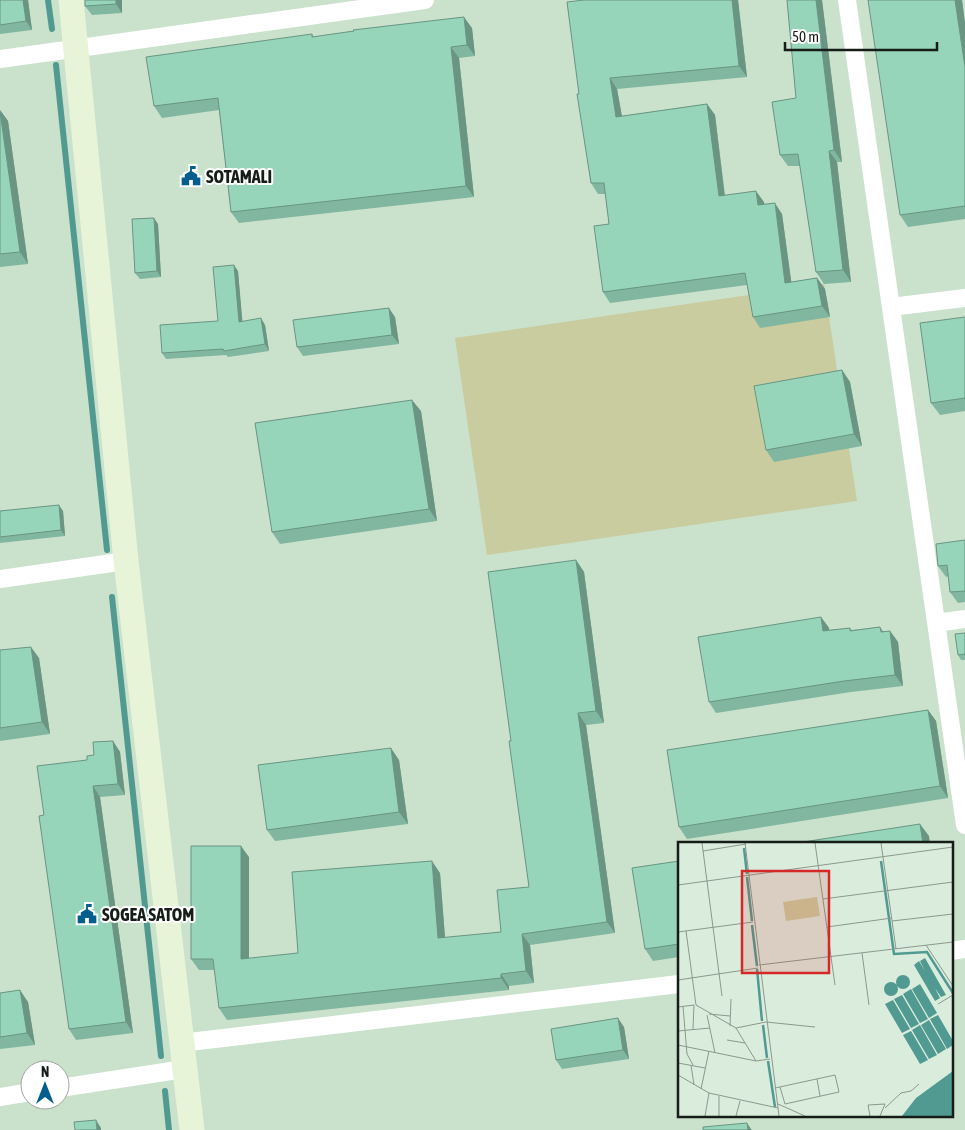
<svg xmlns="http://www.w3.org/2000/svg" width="965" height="1130" viewBox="0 0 965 1130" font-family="'Asap Condensed',sans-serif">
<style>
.built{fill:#cae1cc;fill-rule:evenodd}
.green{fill:#c9cc9e}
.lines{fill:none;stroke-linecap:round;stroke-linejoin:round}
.stream{stroke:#519a91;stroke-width:6}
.street{stroke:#fff;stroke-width:18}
.secondary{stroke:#e7f4d7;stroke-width:25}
.wall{fill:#81b7a0}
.shaded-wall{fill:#699582}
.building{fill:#96d5ba;stroke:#699582}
.labels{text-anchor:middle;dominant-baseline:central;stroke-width:4;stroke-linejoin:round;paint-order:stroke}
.poi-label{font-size:18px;font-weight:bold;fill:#161c17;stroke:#fff;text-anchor:start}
.inset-river{fill:none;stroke:#519a91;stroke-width:2.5}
.inset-road{fill:none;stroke:#8c998d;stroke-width:1}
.view{fill:#d62828;fill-opacity:0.15;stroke:#d62828;stroke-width:2.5}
.inset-edge{fill:none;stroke:#161c17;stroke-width:2.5}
</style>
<rect width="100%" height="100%" fill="#daecdc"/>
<path class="built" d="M0,0H965V1130H0ZM679,844H951V1116H679ZM30,1070H60V1100H30Z"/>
<path class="green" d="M824,284L857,501L487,555L455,338Z"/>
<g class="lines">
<path class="stream" d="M48,0L52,29
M56,65L107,550
M112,597L161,1056
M165,1091L169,1130"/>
<path class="street" d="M847,0L965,825
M0,59L425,0
M891,307L965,298
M0,579L126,561
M936,623L965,619
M951,951L965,949
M181,1043L679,984
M60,1088L184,1069
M0,1097L30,1092"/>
<path class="secondary" d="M71,0L126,561L192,1130"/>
</g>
<path class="wall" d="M0,0H28L32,30L0,34Z
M85,0H122V13L92,15L85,6Z
M738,0L747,77L617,89L622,116L707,104L715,115L725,195L764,202V204L782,214L791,282L817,278L825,289L830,317L760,328L753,317L747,285L610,303L603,292L609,224L605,194H598L591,183L579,94Z
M787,0H822L842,162H837L851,282L824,284L816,272L800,166H788L780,155L796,98Z
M962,0L965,23V219L908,227L900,215Z
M472,28L475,56L459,58L474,197L239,223L231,212L219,110L162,118L154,106L312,34L314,37Z
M0,110L8,121L28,264L0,267Z
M158,224L161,277L140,279L135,273Z
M238,271L242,322L265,325L269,351L228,357L226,355L166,359L162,353L218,321Z
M395,317L399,344L303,356L297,347Z
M965,317V411L940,415L931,403Z
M842,370L850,382L862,446L774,462L766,450Z
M421,411L437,521L280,544L272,532Z
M0,511H63L65,536L0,543Z
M965,540V602L958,603L950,592L949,576L946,577L938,566Z
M576,560L584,572L604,723L586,725L615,933L530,945L534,983L509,986V990L227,1020L219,1008L215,970H199L191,959L249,857V959L298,953L440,873L445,938L501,932L529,887L511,741Z
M821,617L829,628V630L850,628L852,630L880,627L884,632L890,631L898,642L903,686L851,692L716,713L709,702Z
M965,633V660H961L958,655Z
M0,650L39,658L50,734L0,741Z
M928,710L936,721L948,798L687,839L679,827Z
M113,741L120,752L125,795L100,797L133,1033L76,1040L69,1029L44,815L87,760Z
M399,760L408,824L275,841L267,830Z
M679,861V957L653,961L645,949Z
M0,993L28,1002L35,1045L0,1049Z
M624,1027L629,1059L562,1069L556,1060Z"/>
<path class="shaded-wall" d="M23,0H28L32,30L26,21Z
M116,0H122V13L116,4Z
M732,0H738L747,77L739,66Z
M816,0H822L842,162L834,150Z
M955,0H962L965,23V67Z
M464,17L472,28L475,56L467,45Z
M451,47L459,58L474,197L466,186Z
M610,78L617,89L624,128L616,117Z
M707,104L715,115L726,207L719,196Z
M0,110L8,121L28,264L20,252Z
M829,151L837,162L851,282L843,270Z
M756,191L764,202L766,216L758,205Z
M775,203L782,214L793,294L785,283Z
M154,218L158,224L161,277L157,271Z
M234,265L238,271L243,328L239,322Z
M817,278L825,289L830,317L822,306Z
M389,308L395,317L399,344L392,335Z
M261,318L265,325L269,351L265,344Z
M842,370L850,382L862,446L854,434Z
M412,400L421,411L437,521L429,509Z
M59,505L63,511L65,536L61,530Z
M576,560L584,572L604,723L596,711Z
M821,617L829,628L831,642L823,631Z
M890,631L898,642L903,686L895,675Z
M31,647L39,658L50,734L42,722Z
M928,710L936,721L948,798L940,786Z
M578,713L586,725L615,933L607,922Z
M113,741L120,752L125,795L118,784Z
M391,748L399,760L408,824L399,812Z
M93,786L100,797L133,1033L126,1022Z
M920,824L929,836L930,844H923Z
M241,846L249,857V971L241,959Z
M432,861L440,873L446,950L438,938Z
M522,934L530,945L534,983L526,971Z
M501,974L509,986V990L501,978Z
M20,990L28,1002L35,1045L27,1033Z
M618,1018L624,1027L629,1059L623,1050Z
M96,1120L101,1128V1130H97Z
M747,1123L751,1129L752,1130H748Z"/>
<path class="building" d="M0,0H23L26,21L0,25Z
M85,0H116V4L85,6Z
M584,0H732L739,66L610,78L616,117L707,104L719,196L756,191L758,205L775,203L785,283L817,278L822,306L753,317L745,273L603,292L594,226L609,224L604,183H591L577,94H579L567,2Z
M787,0H816L834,150L829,151L843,270L816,272L798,154L780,155L772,102L796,98Z
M868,0H955L965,67V206L900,215Z
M464,17L467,45L451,47L466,186L231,212L218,98L154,106L146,57L312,34V37L354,31L353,30Z
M0,112L20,252L0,254Z
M154,218L157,271L135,273L132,219Z
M234,265L239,322L261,318L265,344L224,351L223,349L162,353L160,325L218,321L213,267Z
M389,308L392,335L297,347L293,320Z
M965,317V398L931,403L920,323Z
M842,370L854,434L766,450L754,386Z
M412,400L429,509L272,532L255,423Z
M59,505L61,530L0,537V511Z
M965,540V591L950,592L947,565L938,566L936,544Z
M576,560L596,711L578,713L607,922L522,934L526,971L501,974V978L219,1008L213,959H191V846H241V959L298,953L292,872L432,861L438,938L501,932L497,890L529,887L509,741H511L488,572Z
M821,617L823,631L850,628V631L880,627L881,632L890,631L895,675L844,681L709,702L698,637Z
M965,633V654L958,655L955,634Z
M31,647L42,722L0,728V650Z
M928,710L940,786L679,827L667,750Z
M113,741L118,784L93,786L126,1022L69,1029L39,816L44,815L37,766L87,760V756L94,755L93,742Z
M391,748L399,812L267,830L258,765Z
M920,824L923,844H790Z
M679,861V944L645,949L632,868Z
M20,990L27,1033L0,1037V993Z
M618,1018L623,1050L556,1060L551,1029Z
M96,1120L97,1130H75L74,1122Z
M747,1123L748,1130H703V1127Z"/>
<defs>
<symbol id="civic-bare" viewBox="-9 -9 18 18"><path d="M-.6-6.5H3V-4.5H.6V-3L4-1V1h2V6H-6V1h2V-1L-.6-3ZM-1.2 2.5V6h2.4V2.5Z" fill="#035e8f" stroke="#fff" stroke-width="2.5" paint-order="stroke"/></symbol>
</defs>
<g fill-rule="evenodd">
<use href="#civic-bare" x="177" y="162" width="28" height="28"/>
<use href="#civic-bare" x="73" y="900" width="28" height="28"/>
</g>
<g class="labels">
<g class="poi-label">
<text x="206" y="176">SOTAMALI</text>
<text x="102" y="914">SOGEA SATOM</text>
</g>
</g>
<g transform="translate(678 842)">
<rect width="275" height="275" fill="#daecdc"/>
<path d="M139,55L142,74L108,79L105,60Z" fill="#c9cc9e"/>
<path d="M247,116L268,153L263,155L257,146L262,156L257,159L236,123L241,119L247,129L242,119ZM218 140a7 7 0 1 1 14 0a7 7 0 1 1-14 0ZM206 147a7 7 0 1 1 14 0a7 7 0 1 1-14 0ZM242,142L259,171L251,176L234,147ZM233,147L250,177L242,181L225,152ZM224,153L241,182L233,186L216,157ZM215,158L232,187L224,191L207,162ZM260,173L275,199V203L269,207L252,177ZM251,178L268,207L260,212L243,183ZM242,183L259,213L251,217L234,188ZM233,189L250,218L242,222L225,193ZM275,229V274H224L238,256Z" fill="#519a91"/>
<path class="inset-river" d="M66,6L69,32M203,19L216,112L249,110L275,151M69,35L74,79M74,83L79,124M79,127L84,179M85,183L89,216M90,219L97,265"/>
<path class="inset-road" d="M24,1L44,154M67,1L101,274M137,1L157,143M203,1L218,107M25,9L68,2M0,43L275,5M145,57L275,40M214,79L275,72M149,85L214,76M8,89L18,163L58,186L78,219M0,90L75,80M248,103L275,144M184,111L191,163M81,123L275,100M0,138L80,126M260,162L275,153M5,164L9,212L15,223M0,165L16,163M31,172L52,174M29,173L37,211M52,184L53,157M58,186L88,180L137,185M15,187L16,163M0,189L32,186M49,198L67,201M0,203L78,219L92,217M0,221L27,226M13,223L16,243M0,233L31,251L100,266M139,237L142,254M97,246L157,233L161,250L107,262L102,245M23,247L31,209M100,262L127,274M207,266L223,251L233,249L241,242M27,274L31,251M41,274V254M58,274L62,259M192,274L190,263L207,262L202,274"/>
<path class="view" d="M64,29H151V131H64Z"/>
<rect width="275" height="275" class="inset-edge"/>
</g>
<g transform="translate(45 1085)"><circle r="24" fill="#ffffff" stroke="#a2a4a2"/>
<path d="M0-4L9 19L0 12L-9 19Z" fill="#035e8f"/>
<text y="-8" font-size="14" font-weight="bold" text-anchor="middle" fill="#161c17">N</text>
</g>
<path d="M785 42v8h152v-8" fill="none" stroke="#161c17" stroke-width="2.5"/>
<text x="792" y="42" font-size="15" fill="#161c17" stroke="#ffffff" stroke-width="4" paint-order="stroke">50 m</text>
</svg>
